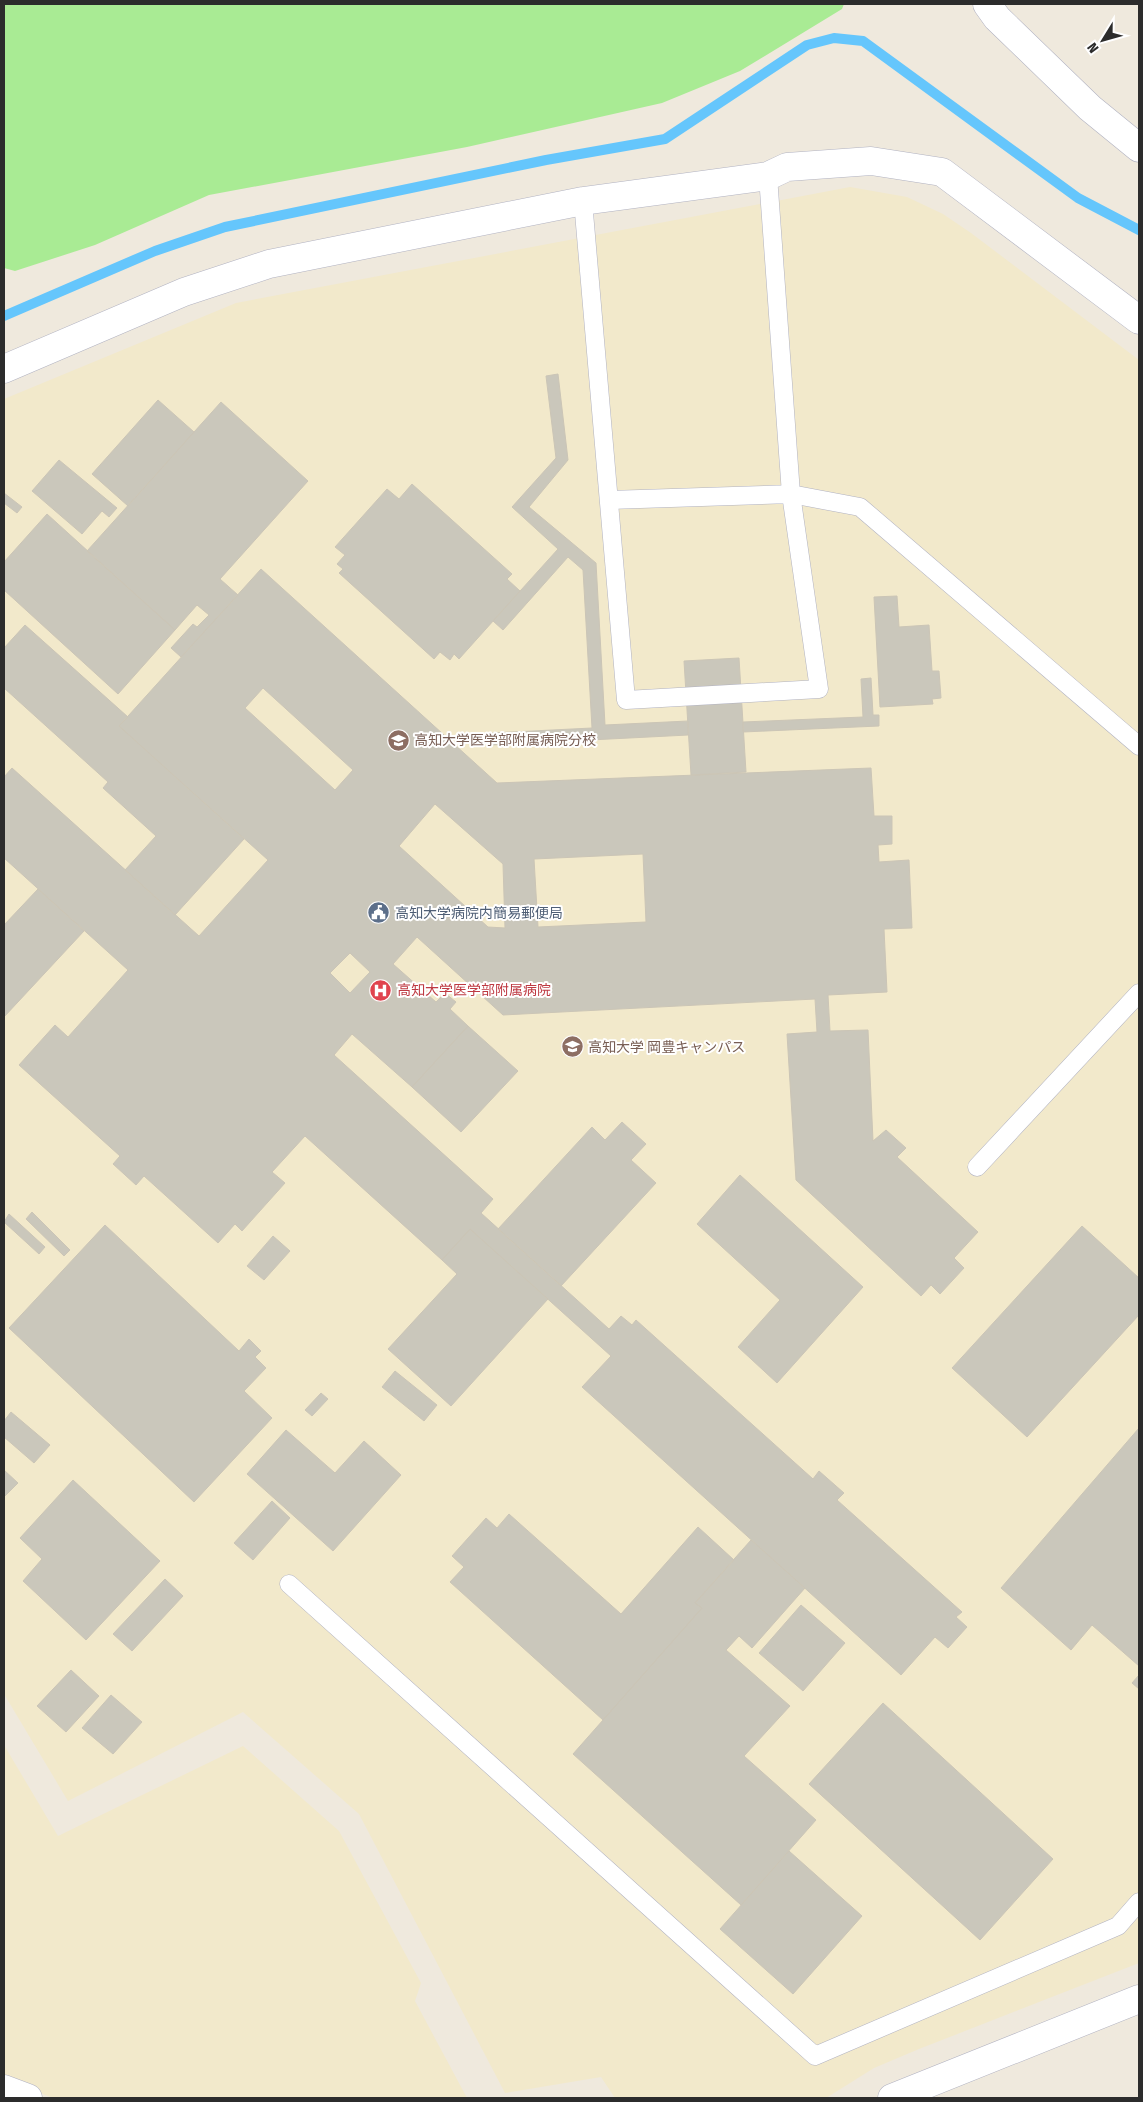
<svg xmlns="http://www.w3.org/2000/svg" width="1143" height="2102" viewBox="0 0 1143 2102" font-family="'Fira Sans Condensed','Noto Sans JP',sans-serif">
<style>
.education{fill:#f2e9cb}
.green{fill:#a9eb94}
.lines{fill:none;stroke-linecap:round;stroke-linejoin:round}
.stream{stroke:#65c6fc;stroke-width:10}
.building{fill:#cac7bb;stroke:#cbc5b6;fill-rule:evenodd}
.lane-casing{stroke:#b1b2c1;stroke-width:19}
.street-casing{stroke:#b1b2c1;stroke-width:29}
.secondary-casing{stroke:#b1b2c1;stroke-width:29}
.lane{stroke:#fff;stroke-width:18}
.street{stroke:#fff;stroke-width:28}
.secondary{stroke:#fff;stroke-width:28}
.labels{text-anchor:middle;dominant-baseline:central;stroke-width:4;stroke-linejoin:round;paint-order:stroke}
.education-label{font-size:14px;fill:#785e54;stroke:#fff;text-anchor:start}
.service-label{font-size:14px;fill:#4e5e75;stroke:#fff;text-anchor:start}
.health-label{font-size:14px;fill:#be3a42;stroke:#fff;text-anchor:start}
</style>
<rect width="100%" height="100%" fill="#efe9dd"/>
<path class="education" d="M850,187L907,197L943,214L971,233L1139,360V1963L919,2049L874,2068L826,2098H615L601,2077L505,2093L359,1814L243,1712L68,1801L4,1694V399L236,303Z
M4,1745L58,1836L243,1746L339,1831L421,1983L415,2001L467,2098H53L4,2078Z"/>
<path class="green" d="M4,4H844L842,9L740,71L662,103L467,147L209,195L95,245L15,271L4,268Z"/>
<g class="lines">
<path class="stream" d="M4,316L155,251L225,227L546,160L665,139L807,45L834,38L863,41L1078,198L1139,230"/>
</g>
<path class="building" d="M558,374L568,460L529,507L596,563L605,725L688,721V735L492,745V733L592,728L583,570L568,557L503,630L493,621L558,549L512,507L556,458L546,376Z
M158,400L194,432L128,506L92,474Z
M221,402L308,481L220,579L238,595L181,657L171,648L193,624L197,627L209,615L197,605L175,630L87,551Z
M59,460L117,508L109,517L102,511L82,534L32,491Z
M412,484L512,574L507,579L520,591L459,659L454,654L450,660L440,652L434,659L339,573L343,569L337,564L345,555L335,547L387,489L399,499Z
M4,493L22,507L17,513L4,503Z
M47,514L175,630L118,694L4,590V562Z
M261,569L497,783L871,768L874,816H892V844L878,845L879,862L909,860L912,928L884,929L887,992L828,995L830,1031L868,1030L873,1141L886,1130L906,1148L897,1157L978,1232L954,1258L964,1268L940,1294L931,1285L921,1296L796,1180L787,1034L817,1032L815,999L503,1015L417,937L393,964L436,1002L445,993L456,1002L450,1009L468,1026L412,1087L352,1034L334,1055L493,1199L481,1213L609,1329L621,1316L632,1325L636,1320L813,1479L819,1471L844,1493L837,1500L962,1612L956,1617L967,1627L948,1648L935,1637L901,1675L582,1387L611,1356L470,1229L442,1260L305,1136L272,1172L285,1183L242,1231L235,1224L218,1243L144,1176L136,1185L113,1164L120,1156L19,1065L55,1025L68,1037L128,970L4,858V777L12,768L199,936L268,860L119,726ZM263,688L353,770L335,790L245,708ZM435,804L503,864L505,928L488,927L399,846ZM643,854L646,922L538,927L534,859ZM350,953L370,972L350,993L330,973Z
M897,596L899,627L929,625L932,671H939L941,698L932,699L933,704L880,707L874,597Z
M25,625L128,717L119,726L244,839L175,915L125,870L156,836L103,788L108,782L4,688V648Z
M739,658L746,772L691,775L684,661Z
M871,678L873,715H879V726L743,732V722L863,717L861,679Z
M38,889L84,931L4,1017V925Z
M468,1026L518,1071L461,1132L412,1087Z
M622,1122L646,1144L631,1160L656,1183L561,1286L498,1229L592,1127L605,1140Z
M740,1175L863,1287L777,1383L738,1347L780,1300L697,1224Z
M32,1212L70,1250L64,1256L26,1219Z
M9,1214L45,1247L39,1254L4,1222Z
M105,1225L239,1351L249,1339L261,1351L255,1357L266,1368L244,1391L272,1418L194,1502L9,1328Z
M1082,1226L1139,1278V1315L1027,1437L952,1368Z
M470,1229L548,1299L451,1406L388,1349L457,1274L442,1260Z
M273,1236L290,1251L264,1280L247,1266Z
M395,1371L437,1405L424,1421L382,1387Z
M321,1393L328,1399L312,1416L305,1410Z
M11,1412L50,1445L34,1463L4,1437V1421Z
M1139,1428V1666L1092,1625L1071,1650L1001,1588Z
M286,1430L335,1473L364,1441L401,1475L333,1551L247,1474Z
M4,1470L18,1483L4,1497Z
M73,1480L160,1561L86,1640L23,1581L42,1559L20,1538Z
M272,1501L290,1518L253,1560L234,1543Z
M509,1514L621,1614L698,1527L734,1560L695,1603L702,1608L603,1720L450,1582L464,1567L452,1556L486,1518L497,1528Z
M751,1540L805,1588L752,1648L739,1636L726,1650L790,1706L744,1756L816,1820L741,1905L573,1754L702,1608L695,1603Z
M165,1579L183,1596L132,1651L113,1634Z
M801,1605L845,1643L803,1691L759,1653Z
M71,1670L99,1696L66,1732L37,1706Z
M1139,1675V1689L1132,1683Z
M111,1695L142,1722L113,1754L82,1728Z
M883,1703L1053,1859L980,1940L809,1784Z
M789,1851L862,1916L793,1994L720,1929Z"/>
<g class="lines">
<defs>
<path id="lane" d="M583,201L626,700L819,689L791,494L768,176
M609,500L791,494L860,507L1139,746
M977,1167L1139,993
M289,1584L815,2056L1118,1926L1139,1902"/>
<path id="street" d="M987,4L997,18L1090,108L1139,148
M4,2089L28,2098"/>
<path id="secondary" d="M4,369L184,292L269,264L583,201L768,176L787,167L871,161L942,172L1139,320
M892,2098L1139,1999"/>
</defs>
<use href="#lane" class="lane-casing"/>
<use href="#street" class="street-casing"/>
<use href="#secondary" class="secondary-casing"/>
<use href="#lane" class="lane"/>
<use href="#street" class="street"/>
<use href="#secondary" class="secondary"/>
</g>
<defs>
<symbol id="school-disc" viewBox="-11 -11 22 22"><circle r="9.5" fill="#8d6e63" stroke="#fff"/><path d="M0-5L7-2L0 1L-7-2ZM-4 1L0 2.5L4 1V4Q0 6-4 4Z" fill="#fff"/></symbol>
<symbol id="civic-disc" viewBox="-11 -11 22 22"><circle r="9.5" fill="#5c6f8a" stroke="#fff"/><path d="M-.6-6.5H3V-4.5H.6V-3L4-1V1h2V6H-6V1h2V-1L-.6-3ZM-1.2 2.5V6h2.4V2.5Z" fill="#fff"/></symbol>
<symbol id="hospital-disc" viewBox="-11 -11 22 22"><circle r="9.5" fill="#e0444e" stroke="#fff"/><path d="M-5-5h3v3.5h4V-5h3V5h-3V1.5h-4V5h-3Z" fill="#fff"/></symbol>
<symbol id="university-disc" viewBox="-11 -11 22 22"><circle r="9.5" fill="#8d6e63" stroke="#fff"/><path d="M0-5L7-2L0 1L-7-2ZM-4 1L0 2.5L4 1V4Q0 6-4 4Z" fill="#fff"/></symbol>
</defs>
<g fill-rule="evenodd">
<use href="#school-disc" x="386" y="728" width="25" height="25"/>
<use href="#civic-disc" x="366" y="900" width="25" height="25"/>
<use href="#hospital-disc" x="368" y="978" width="25" height="25"/>
<use href="#university-disc" x="560" y="1034" width="25" height="25"/>
</g>
<g class="labels">
<g class="education-label">
<text x="414" y="740">高知大学医学部附属病院分校</text>
<text x="588" y="1047">高知大学 岡豊キャンパス</text>
</g>
<g class="service-label">
<text x="395" y="913">高知大学病院内簡易郵便局</text>
</g>
<g class="health-label">
<text x="397" y="990">高知大学医学部附属病院</text>
</g>
</g>
<rect width="1143" height="2102" fill="none" stroke="#2c2c2c" stroke-width="10"/>
<g transform="translate(1103 40) rotate(233)" stroke="#ffffff" stroke-width="4" paint-order="stroke">
<path d="M0-4L9 19L0 12L-9 19Z" fill="#2c2c2c"/>
<text y="-8" font-size="14" font-weight="bold" text-anchor="middle" fill="#2c2c2c">N</text>
</g>
</svg>
